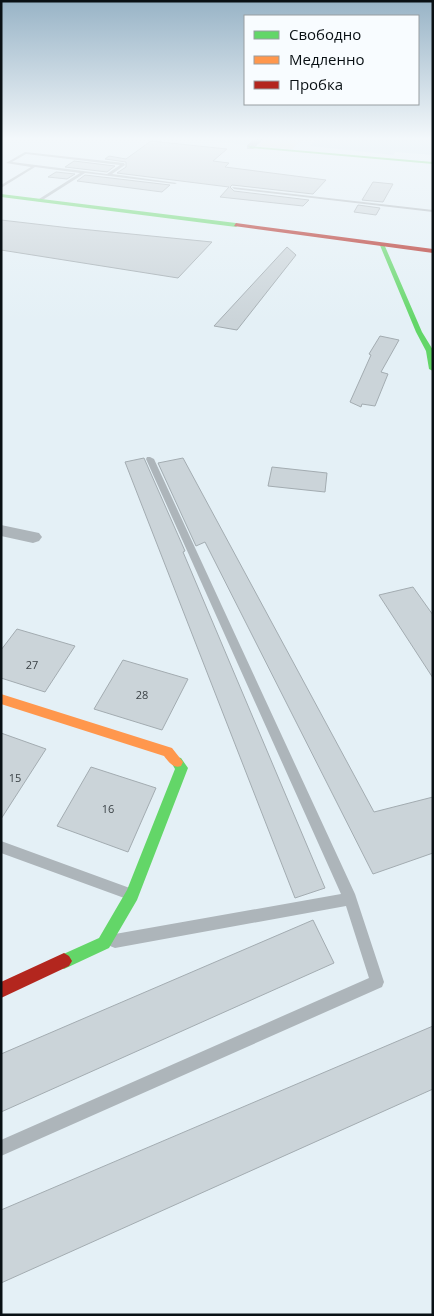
<svg xmlns="http://www.w3.org/2000/svg" width="434" height="1316" viewBox="0 0 434 1316" font-family="'Open Sans',sans-serif">
<style>
.built{fill:#d0e5f0}
.green{fill:#e7e4d6}
.building{fill:#cbd4d9;stroke:#a3acb1}
.lines{fill:none;stroke-linecap:round;stroke-linejoin:round}
.lane{fill:#adb5ba;fill-rule:evenodd}
.street{fill:#adb5ba;fill-rule:evenodd}
.fast{fill:#63d668;fill-rule:evenodd}
.slow{fill:#ff974d;fill-rule:evenodd}
.jam{fill:#b3261e;fill-rule:evenodd}
.labels{text-anchor:middle;dominant-baseline:central;stroke-width:4.5;stroke-linejoin:round;paint-order:stroke}
.number-label{font-size:11px;fill:#3a4145}
</style>
<rect width="100%" height="100%" fill="#e4f0f6"/>
<path class="built" d="M185,138H254L246,145Z
M318,138H433V155L395,152L393,155L310,146Z"/>
<path class="green" d="M266,138H304L292,149L258,146Z"/>
<path class="building" d="M151,141L227,149L213,161L229,163L225,167L326,180L313,194L232,185L230,187L234,191L309,200L303,206L220,197L229,187L117,173L126,167V162L105,159L109,156L126,159Z
M74,161L115,166L107,172L65,167Z
M56,172L75,174L67,179L48,177Z
M85,175L170,185L162,192L77,181Z
M373,182L393,184L383,202L362,200Z
M358,205L380,208L376,215L354,212Z
M1,220L70,228L212,242L178,278L1,250Z
M287,247L296,255L237,330L214,326Z
M380,336L399,340L381,372L388,374L375,406L362,404L361,407L350,402L371,355L369,354Z
M144,458L185,551L183,552L325,888L295,898L125,462Z
M183,458L374,812L433,797V853L373,874L205,542L196,546L158,463Z
M272,467L327,473L325,492L268,486Z
M413,587L433,615V678L379,595Z
M17,629L75,646L45,692L1,678V650Z
M123,660L188,679L162,730L94,709Z
M1,733L46,749L1,819Z
M91,767L156,788L128,852L57,826Z
M313,920L334,963L1,1112V1054Z
M433,1026V1089L1,1283V1210Z"/>
<g class="lines">
<path class="lane" d="M25,152L124,163L125,165L112,174L177,183L175,184L85,173L41,201L39,199L80,173L35,167L1,188V185L31,167L6,163ZM26,154L120,165L107,174L12,162Z
M232,187L433,210V212L234,189Z
M147,457H150L154,459L355,894L384,982L382,987L1,1156V1140L369,978L346,906L115,948L110,946L108,941L110,936L115,934L341,894L146,459Z
M1,841L127,887L132,889L133,893L132,897L127,899L1,853Z"/>
<path class="street" d="M256,138H265L253,149H247V145Z
M1,525L39,533L42,537L39,541L33,543L1,536Z"/>
<path class="fast" d="M248,146L433,162V164L250,148Z
M1,194L236,223L239,225L236,227L1,197Z
M379,243L384,244L422,332L433,350V371L429,369L426,351L416,332Z
M177,757L181,758L188,768L137,900L109,948L64,969L59,966L56,961L59,956L99,938L127,890L175,769L171,762L173,758Z"/>
<path class="slow" d="M1,694L172,748L183,762L181,766C173,769 169,762 164,756L1,704Z"/>
<path class="jam" d="M236,223L433,249V253L234,226Z
M64,953L69,956L72,961L69,966L1,998V982Z"/>
</g>
<linearGradient id="sky" x2="0" y2="1"><stop stop-color="#98b3c6"/><stop offset="0.43" stop-color="#f3f8fb"/><stop offset="1" stop-color="#f3f8fb" stop-opacity="0"/></linearGradient>
<rect width="434" height="322" fill="url(#sky)"/>
<g class="labels">
<g class="number-label">
<text x="32" y="664">27</text>
<text x="142" y="694">28</text>
<text x="15" y="777">15</text>
<text x="108" y="808">16</text>
</g>
</g>
<rect width="434" height="1316" fill="none" stroke="#091014" stroke-width="5"/>
<rect x="244" y="15" width="175" height="90" fill="#f8fcff" stroke="#989ea1"/>
<rect x="254" y="31" width="25" height="8" fill="#63d668" stroke="#989ea1"/>
<text x="289" y="40" font-size="15" fill="#091014">Свободно</text>
<rect x="254" y="56" width="25" height="8" fill="#ff974d" stroke="#989ea1"/>
<text x="289" y="65" font-size="15" fill="#091014">Медленно</text>
<rect x="254" y="81" width="25" height="8" fill="#b3261e" stroke="#989ea1"/>
<text x="289" y="90" font-size="15" fill="#091014">Пробка</text>
</svg>
